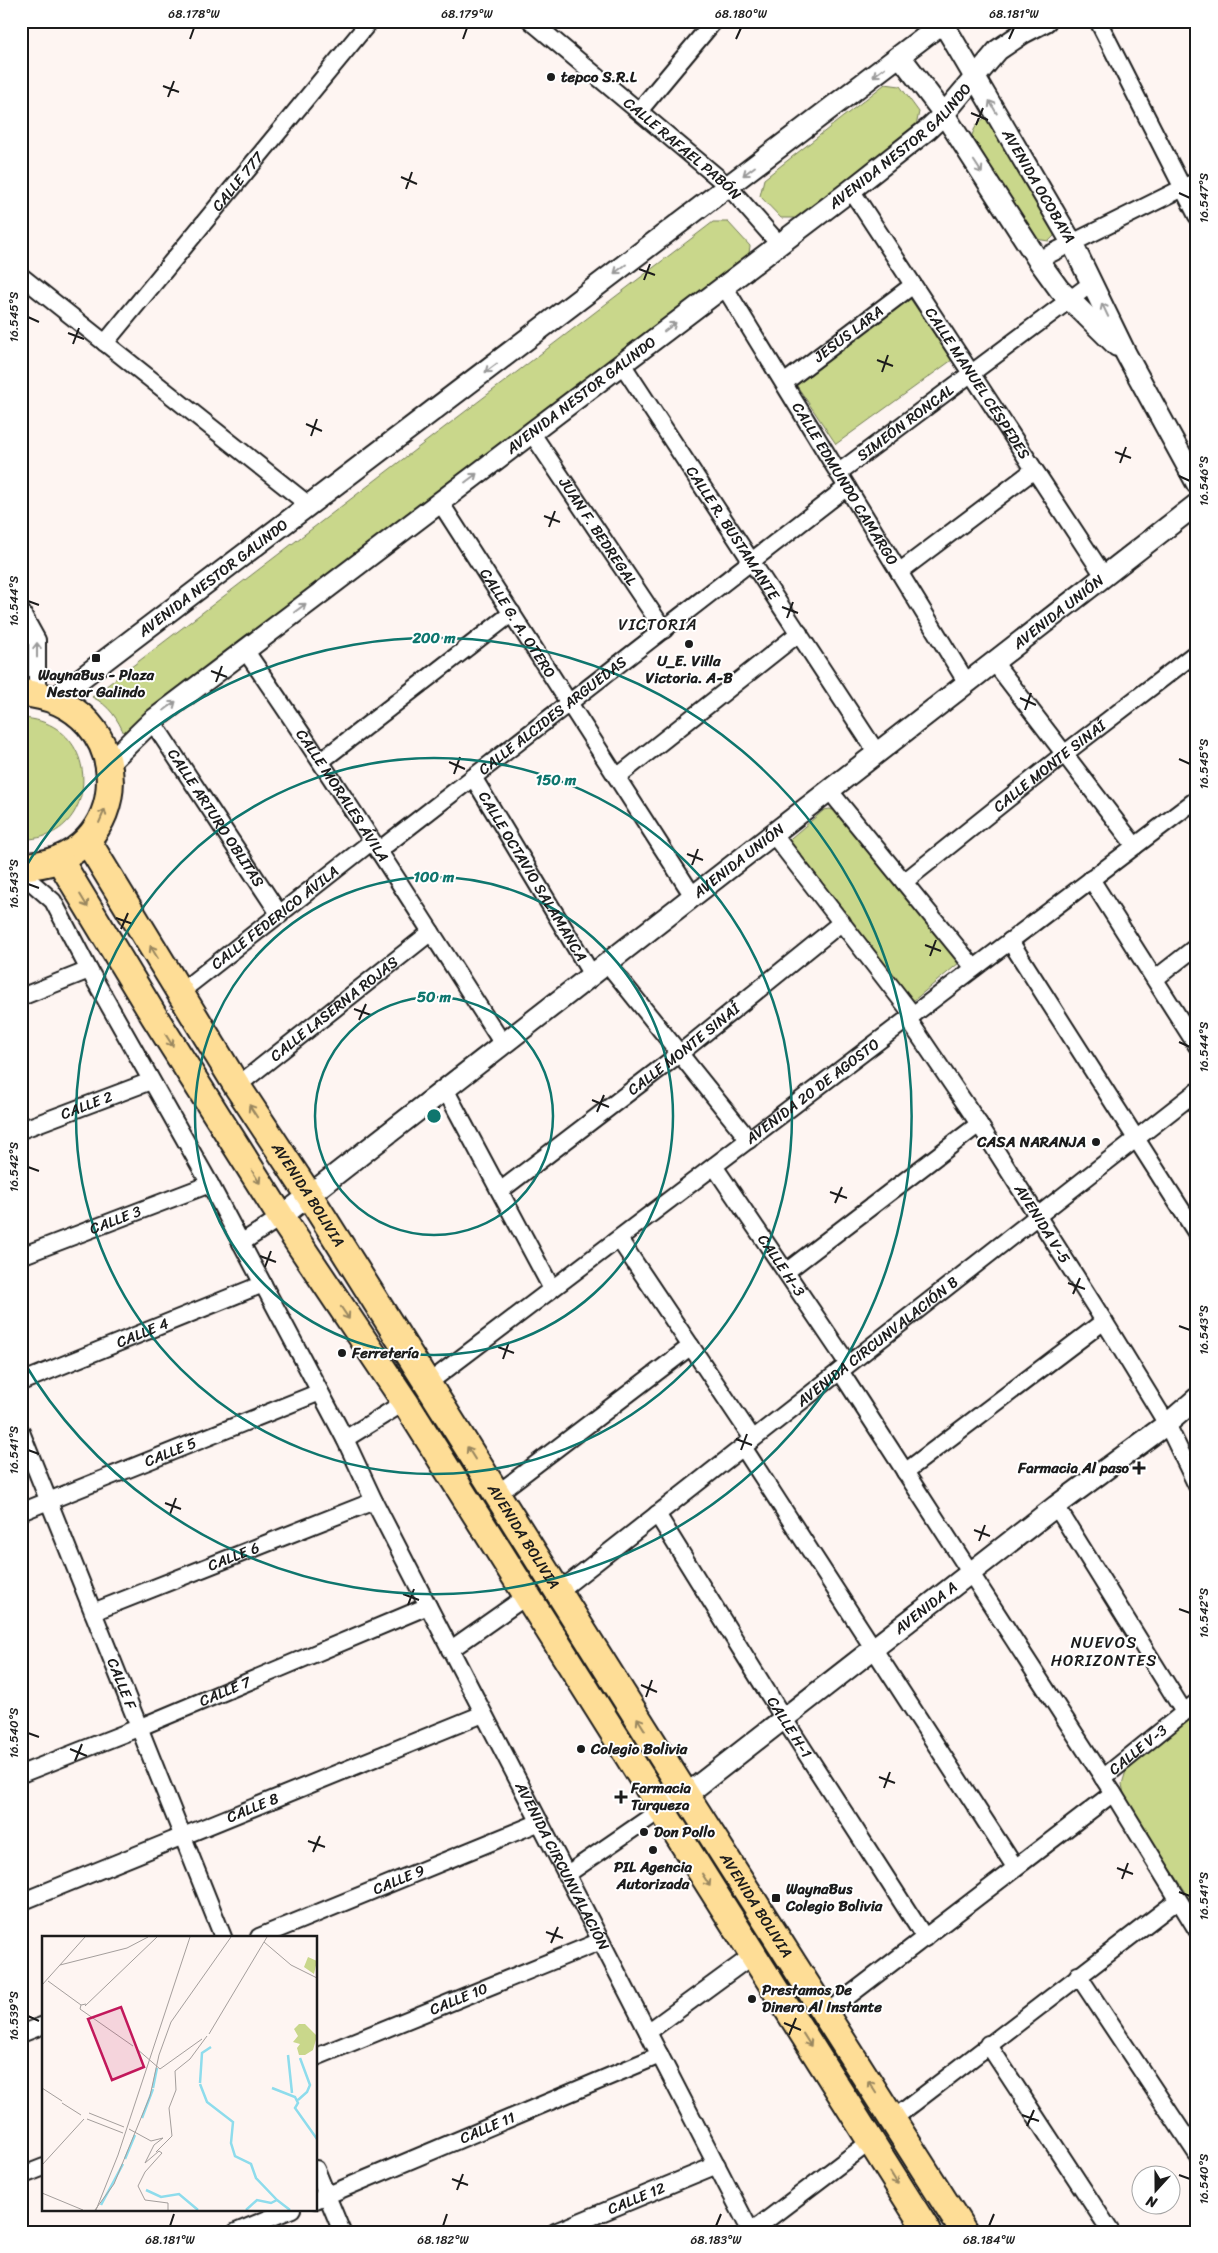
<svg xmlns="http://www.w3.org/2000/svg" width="1218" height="2253" viewBox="0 0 1218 2253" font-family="Sriracha,sans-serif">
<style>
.green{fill:#c9d78b;stroke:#727a54}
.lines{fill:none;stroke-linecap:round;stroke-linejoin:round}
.minor-casing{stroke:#1c1c1c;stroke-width:20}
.tertiary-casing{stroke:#1c1c1c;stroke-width:24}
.primary-casing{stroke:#1c1c1c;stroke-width:30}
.minor{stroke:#fff;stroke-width:16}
.tertiary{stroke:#fff;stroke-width:20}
.primary{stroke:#fedd96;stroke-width:26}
.oneway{stroke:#999}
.oneway2{stroke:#98865f}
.ticks{fill:none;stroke:#1c1c1c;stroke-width:2}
.ring{fill:none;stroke:#0f766e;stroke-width:2.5}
.poi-dot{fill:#1c1c1c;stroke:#fff;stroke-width:2}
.labels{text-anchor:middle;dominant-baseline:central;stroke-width:4;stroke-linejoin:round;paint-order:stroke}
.poi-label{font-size:15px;font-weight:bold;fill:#1c1c1c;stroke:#fff;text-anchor:start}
.street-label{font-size:15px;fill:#1c1c1c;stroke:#fff}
.neighbourhood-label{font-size:16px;letter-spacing:1px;fill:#1c1c1c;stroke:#fff}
.inset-river{fill:none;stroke:#8edcec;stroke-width:2.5}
.inset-road{fill:none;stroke:#a49e9c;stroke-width:1}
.view{fill:#c2185b;fill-opacity:0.15;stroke:#c2185b;stroke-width:2.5}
.inset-edge{fill:none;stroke:#1c1c1c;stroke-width:2.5}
.centre{fill:#0f766e;stroke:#fff;stroke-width:2.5}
.ring-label{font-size:15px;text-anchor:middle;font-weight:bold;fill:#0f766e;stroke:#fff;stroke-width:4;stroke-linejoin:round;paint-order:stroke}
.neatline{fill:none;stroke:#1c1c1c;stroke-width:2}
.ticks-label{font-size:12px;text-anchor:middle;fill:#1c1c1c}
</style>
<rect width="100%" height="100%" fill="#fef5f2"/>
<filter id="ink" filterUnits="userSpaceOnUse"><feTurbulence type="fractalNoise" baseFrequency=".02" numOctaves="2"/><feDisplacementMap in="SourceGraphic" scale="10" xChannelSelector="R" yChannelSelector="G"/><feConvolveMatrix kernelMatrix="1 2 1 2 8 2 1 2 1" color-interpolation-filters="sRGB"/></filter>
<g filter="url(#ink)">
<path class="green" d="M885,84L900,86L919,112L916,126L797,218H781L760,196L764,179Z
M988,116L1056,229L1054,236L1049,241L1035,239L971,139C974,127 978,122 988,116Z
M713,222H728L750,246L748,261L125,736C118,719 109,705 92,697Z
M909,297L952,360L836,444L793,380Z
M21,718C106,721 101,843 21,839Z
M830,809L835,811L959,963L913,1001L785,843L824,810Z
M1197,1708V1909L1125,1799L1122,1784L1129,1761Z"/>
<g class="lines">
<defs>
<g id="minor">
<path id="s1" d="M531,21L728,186L779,244"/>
<path d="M1098,21L1197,216"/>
<path d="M639,111L714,21"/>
<path id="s2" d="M851,190L1104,576"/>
<path d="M1038,260L1197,181"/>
<path d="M21,276L310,506"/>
<path id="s3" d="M724,286L967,683"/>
<path id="s4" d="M105,343L370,21"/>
<path id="s5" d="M622,364L877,753"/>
<path id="s6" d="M784,383L913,285"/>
<path id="s7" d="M531,432L664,630"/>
<path id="s8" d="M838,473L1092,283"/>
<path id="s9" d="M440,502L693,896"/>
<path d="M899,572L1034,470"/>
<path d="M21,611L37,640V694"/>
<path id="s10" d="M245,650C334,779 418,912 503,1044"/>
<path d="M994,662L1135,846"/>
<path id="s11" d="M152,721L280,915"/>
<path d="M321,761L512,613"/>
<path id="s12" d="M473,777L592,975"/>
<path d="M617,777L799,633"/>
<path d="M829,790L974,968"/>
<path d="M773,834L913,1015"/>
<path id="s13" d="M378,851L847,487"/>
<path id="s14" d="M21,873L53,901L89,970L210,1184L345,1439L374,1501L751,2232"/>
<path d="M1091,879L1197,1046"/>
<path id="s15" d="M904,882L1064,754L1197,652"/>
<path d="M1010,941L1197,1234"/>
<path d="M607,963L749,1140"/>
<path d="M1155,979L1197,946"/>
<path id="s16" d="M179,993L371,842"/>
<path d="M21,997L89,970"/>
<path id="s17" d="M908,1019L979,1124L1104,1321L1167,1424L1197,1486"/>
<path id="s18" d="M237,1086L431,932"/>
<path d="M445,1089L552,1289"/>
<path id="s19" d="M21,1130L151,1081"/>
<path id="s20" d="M714,1166L848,1364"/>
<path id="s21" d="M500,1191L679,1054L842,922"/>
<path d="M619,1239L753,1439"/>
<path d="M241,1243L281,1217"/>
<path id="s22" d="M21,1256L210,1184"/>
<path d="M787,1271L979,1124"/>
<path d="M840,1371L1113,1793L1197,1930"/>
<path id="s23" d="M21,1382L263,1284"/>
<path id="s24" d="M427,1384L1197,799"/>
<path id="s25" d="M21,1432L223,1937"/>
<path d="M345,1439L405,1402"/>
<path d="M743,1447L1015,1867"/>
<path d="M905,1472L1104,1321"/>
<path d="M497,1494L691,1346"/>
<path d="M1056,1506L1184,1712"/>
<path id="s26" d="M21,1512L320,1392"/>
<path id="s27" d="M657,1514L784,1719L925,1938"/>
<path id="s28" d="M558,1592L1197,1091"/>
<path id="s29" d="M93,1612L374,1501"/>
<path d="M450,1650L528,1595"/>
<path id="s30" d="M21,1774L138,1728L428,1606"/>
<path id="s31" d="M1103,1778L1197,1702"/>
<path d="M566,1875L662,1809"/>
<path id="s32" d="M21,1902L483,1714"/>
<path id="s33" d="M259,1937L540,1822"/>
<path d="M1078,1975L1197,2154"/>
<path d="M825,2014L1113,1793"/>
<path d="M648,2032L753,1955"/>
<path d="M21,2034L44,2025"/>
<path d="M988,2044L1111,2232"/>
<path id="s34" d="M316,2057L601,1941"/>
<path d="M893,2119L1178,1900"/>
<path d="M316,2169L342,2232"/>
<path d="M21,2176L44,2167"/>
<path id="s35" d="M316,2200L660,2055"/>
<path d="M236,2232L292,2209"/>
<path id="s36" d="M555,2232L717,2165"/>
<path d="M751,2232L871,2141"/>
</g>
<g id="tertiary">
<path id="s37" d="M943,23L1072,243L1126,354L1197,484"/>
<path d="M900,56L944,114L1038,260L1059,289L1117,346"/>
<path id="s38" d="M54,699L945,21"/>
<path id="s39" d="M109,763L152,721L851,190L927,130L944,114L998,50L1023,33L1046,21"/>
<path id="s40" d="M281,1217L1197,504"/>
<path id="s41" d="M674,1802L686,1795L1056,1506L1167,1424L1197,1398"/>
</g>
<g id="primary">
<path d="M21,693C142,702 137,865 21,866"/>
<path id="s42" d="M87,840L237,1086L309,1195L686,1795L964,2232"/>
<path d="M59,859L154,1016L281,1217L405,1402L928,2232"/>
</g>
</defs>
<use href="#minor" class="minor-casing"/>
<use href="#tertiary" class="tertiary-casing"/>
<use href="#primary" class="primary-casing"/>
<use href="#minor" class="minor"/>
<use href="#tertiary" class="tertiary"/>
<use href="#primary" class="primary"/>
</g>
<defs><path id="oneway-shaft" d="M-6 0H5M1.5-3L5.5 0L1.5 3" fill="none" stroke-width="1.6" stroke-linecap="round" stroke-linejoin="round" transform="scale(1.25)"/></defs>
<g class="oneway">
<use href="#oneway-shaft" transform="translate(879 72) rotate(143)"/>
<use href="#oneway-shaft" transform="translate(993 107) rotate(-120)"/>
<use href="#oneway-shaft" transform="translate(978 167) rotate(57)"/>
<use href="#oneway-shaft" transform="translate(749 171) rotate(143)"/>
<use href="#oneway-shaft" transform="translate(620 269) rotate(143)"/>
<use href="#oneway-shaft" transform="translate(1105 310) rotate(-115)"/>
<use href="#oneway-shaft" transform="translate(670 327) rotate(-37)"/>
<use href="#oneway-shaft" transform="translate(491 368) rotate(143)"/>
<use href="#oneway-shaft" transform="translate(471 478) rotate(-37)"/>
<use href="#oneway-shaft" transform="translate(300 608) rotate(-37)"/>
<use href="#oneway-shaft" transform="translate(37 650) rotate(-90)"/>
<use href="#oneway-shaft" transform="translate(170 706) rotate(-37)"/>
</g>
<g class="oneway2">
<use href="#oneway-shaft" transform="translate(102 816) rotate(-67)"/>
<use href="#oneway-shaft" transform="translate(84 901) rotate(59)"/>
<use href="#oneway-shaft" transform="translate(154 952) rotate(-121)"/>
<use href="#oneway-shaft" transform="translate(169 1040) rotate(58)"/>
<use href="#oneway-shaft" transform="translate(253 1111) rotate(-123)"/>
<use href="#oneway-shaft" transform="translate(256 1177) rotate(58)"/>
<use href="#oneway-shaft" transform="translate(345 1313) rotate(56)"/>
<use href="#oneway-shaft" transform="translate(471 1453) rotate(-122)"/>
<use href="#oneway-shaft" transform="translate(641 1724) rotate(-122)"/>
<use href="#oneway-shaft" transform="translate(706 1880) rotate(58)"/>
<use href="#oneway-shaft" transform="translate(807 2040) rotate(58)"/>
<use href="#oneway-shaft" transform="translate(872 2087) rotate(-123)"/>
<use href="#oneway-shaft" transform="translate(894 2178) rotate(58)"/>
</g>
</g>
<path class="ticks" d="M190,39L194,28M463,39L467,28M736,39L741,28M1009,39L1014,28M163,86L179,92M168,97L174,81M971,113L988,120M976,125L983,108M401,177L417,184M406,189L412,172M1179,193L1190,198M639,269L655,275M644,280L650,264M28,317L39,322M68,333L84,339M73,344L79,328M877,360L893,366M882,372L888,355M306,424L322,431M311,436L317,419M1115,452L1131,458M1120,463L1126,447M1179,476L1190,481M544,516L560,522M549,527L555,511M28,601L39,605M782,607L798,613M787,618L793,602M211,671L227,677M216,682L222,666M1020,698L1036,705M1025,710L1031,693M1179,759L1190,764M449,762L465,769M454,774L460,757M687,854L703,860M692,865L698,849M28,884L39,888M116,918L133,924M121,929L128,913M925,945L941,951M930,956L936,940M354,1009L371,1015M359,1020L366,1004M1179,1042L1190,1047M592,1100L609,1107M597,1112L604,1095M28,1167L39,1171M830,1192L847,1198M835,1203L842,1187M260,1256L276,1262M265,1267L271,1251M1068,1283L1085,1289M1073,1294L1080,1278M1179,1326L1190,1330M498,1347L514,1353M503,1359L509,1342M736,1439L752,1445M28,1450L39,1454M741,1450L747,1434M165,1503L181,1509M170,1514L176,1498M974,1530L990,1536M979,1541L985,1525M403,1594L419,1600M408,1605L414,1589M1179,1609L1190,1613M641,1685L657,1692M646,1697L652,1680M28,1733L39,1737M70,1749L87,1756M75,1761L82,1744M879,1777L895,1783M884,1788L890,1772M308,1841L325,1847M313,1852L320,1836M1117,1868L1133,1874M1122,1879L1128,1863M1179,1892L1190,1896M546,1932L563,1938M551,1943L558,1927M28,2016L39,2021M784,2023L801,2030M789,2035L796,2018M1022,2115L1039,2121M1027,2126L1034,2110M1179,2175L1190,2179M452,2179L468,2185M457,2190L463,2174M170,2226L174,2214M443,2226L447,2214M716,2226L721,2214M989,2226L994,2214"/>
<g class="ring">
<circle cx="434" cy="1116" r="119"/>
<circle cx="434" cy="1116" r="239"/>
<circle cx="434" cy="1116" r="358"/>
<path d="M22 873A478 478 0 1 1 22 1359"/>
</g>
<g class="poi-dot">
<circle cx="551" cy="77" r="5"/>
<circle cx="689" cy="644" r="5"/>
<rect x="91" y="653" width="10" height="10" rx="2.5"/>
<circle cx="1096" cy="1142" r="5"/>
<circle cx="342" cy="1353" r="5"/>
<path d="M1136.5 1460.5h5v5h5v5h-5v5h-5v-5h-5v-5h5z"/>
<circle cx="581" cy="1749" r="5"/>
<path d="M618.5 1789.5h5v5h5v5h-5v5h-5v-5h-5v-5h5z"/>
<circle cx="644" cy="1832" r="5"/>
<circle cx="653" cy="1850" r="5"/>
<rect x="771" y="1893" width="10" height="10" rx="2.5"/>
<circle cx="752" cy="1999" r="5"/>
</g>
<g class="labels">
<g class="poi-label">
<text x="561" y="77">tepco S.R.L</text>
<text x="689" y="661" text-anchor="middle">U_E. Villa<tspan x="689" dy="17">Victoria. A-B</tspan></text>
<text x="96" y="675" text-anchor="middle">WaynaBus - Plaza<tspan x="96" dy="17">Nestor Galindo</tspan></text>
<text x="1086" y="1142" text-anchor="end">CASA NARANJA</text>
<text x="352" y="1353">Ferretería</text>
<text x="1129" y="1468" text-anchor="end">Farmacia Al paso</text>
<text x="591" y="1749">Colegio Bolivia</text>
<text x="631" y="1788">Farmacia<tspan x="631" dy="17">Turqueza</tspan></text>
<text x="654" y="1832">Don Pollo</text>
<text x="653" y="1867" text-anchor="middle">PIL Agencia<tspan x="653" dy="17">Autorizada</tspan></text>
<text x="786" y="1889">WaynaBus<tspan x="786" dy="17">Colegio Bolivia</tspan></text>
<text x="762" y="1990">Prestamos De<tspan x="762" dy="17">Dinero Al Instante</tspan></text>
</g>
<g class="street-label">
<text stroke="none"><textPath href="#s39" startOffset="1004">AVENIDA NESTOR GALINDO</textPath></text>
<text stroke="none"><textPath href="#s1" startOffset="198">CALLE RAFAEL PABÓN</textPath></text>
<text stroke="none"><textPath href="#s4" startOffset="209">CALLE 777</textPath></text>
<text stroke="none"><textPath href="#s37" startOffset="189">AVENIDA OCOBAYA</textPath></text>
<text stroke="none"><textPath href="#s6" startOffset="81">JESÚS LARA</textPath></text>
<text stroke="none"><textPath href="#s2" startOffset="231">CALLE MANUEL CÉSPEDES</textPath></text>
<text stroke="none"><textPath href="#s39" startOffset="599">AVENIDA NESTOR GALINDO</textPath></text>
<text stroke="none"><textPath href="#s8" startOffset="84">SIMEÓN RONCAL</textPath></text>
<text stroke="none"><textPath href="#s3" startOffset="232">CALLE EDMUNDO CAMARGO</textPath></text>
<text stroke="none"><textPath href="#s7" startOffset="120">JUAN F. BEDREGAL</textPath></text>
<text stroke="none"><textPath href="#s5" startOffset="202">CALLE R. BUSTAMANTE</textPath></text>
<text stroke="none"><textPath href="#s38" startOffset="200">AVENIDA NESTOR GALINDO</textPath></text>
<text stroke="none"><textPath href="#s40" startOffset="985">AVENIDA UNIÓN</textPath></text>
<text stroke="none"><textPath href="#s9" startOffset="144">CALLE G. A. OTERO</textPath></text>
<text stroke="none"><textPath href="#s13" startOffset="221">CALLE ALCIDES ARGUEDAS</textPath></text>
<text stroke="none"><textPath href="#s15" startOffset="186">CALLE MONTE SINAÍ</textPath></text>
<text stroke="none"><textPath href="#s10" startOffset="175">CALLE MORALES ÁVILA</textPath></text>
<text stroke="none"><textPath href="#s11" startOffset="116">CALLE ARTURO OBLITAS</textPath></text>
<text stroke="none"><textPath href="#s40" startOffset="580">AVENIDA UNIÓN</textPath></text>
<text stroke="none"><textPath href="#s12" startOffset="116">CALLE OCTAVIO SALAMANCA</textPath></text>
<text stroke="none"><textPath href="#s16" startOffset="122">CALLE FEDERICO ÁVILA</textPath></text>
<text stroke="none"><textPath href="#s18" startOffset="124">CALLE LASERNA ROJAS</textPath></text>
<text stroke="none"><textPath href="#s21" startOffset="232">CALLE MONTE SINAÍ</textPath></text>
<text stroke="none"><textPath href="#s24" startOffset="484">AVENIDA 20 DE AGOSTO</textPath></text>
<text stroke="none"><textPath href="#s19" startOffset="70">CALLE 2</textPath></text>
<text stroke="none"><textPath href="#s42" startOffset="418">AVENIDA BOLIVIA</textPath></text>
<text stroke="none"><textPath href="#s22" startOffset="101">CALLE 3</textPath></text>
<text stroke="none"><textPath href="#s17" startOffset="245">AVENIDA V-5</textPath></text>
<text stroke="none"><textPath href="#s20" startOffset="120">CALLE H-3</textPath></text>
<text stroke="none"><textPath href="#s23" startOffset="131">CALLE 4</textPath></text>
<text stroke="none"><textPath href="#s28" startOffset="406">AVENIDA CIRCUNVALACIÓN B</textPath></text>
<text stroke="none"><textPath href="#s26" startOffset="161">CALLE 5</textPath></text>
<text stroke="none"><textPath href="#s42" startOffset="822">AVENIDA BOLIVIA</textPath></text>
<text stroke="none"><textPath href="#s29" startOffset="151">CALLE 6</textPath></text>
<text stroke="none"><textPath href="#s41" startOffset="318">AVENIDA A</textPath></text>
<text stroke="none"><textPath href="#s25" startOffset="271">CALLE F</textPath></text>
<text stroke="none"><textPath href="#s30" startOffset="220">CALLE 7</textPath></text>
<text stroke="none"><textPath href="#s27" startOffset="251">CALLE H-1</textPath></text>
<text stroke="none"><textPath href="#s31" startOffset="45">CALLE V-3</textPath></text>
<text stroke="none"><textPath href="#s32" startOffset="250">CALLE 8</textPath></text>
<text stroke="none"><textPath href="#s14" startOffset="1134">AVENIDA CIRCUNVALACIÓN</textPath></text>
<text stroke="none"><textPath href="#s33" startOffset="151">CALLE 9</textPath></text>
<text stroke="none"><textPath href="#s42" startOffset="1258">AVENIDA BOLIVIA</textPath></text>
<text stroke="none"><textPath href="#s34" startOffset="154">CALLE 10</textPath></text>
<text stroke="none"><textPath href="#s35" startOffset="186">CALLE 11</textPath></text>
<text stroke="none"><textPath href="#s36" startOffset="88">CALLE 12</textPath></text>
</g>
<g class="neighbourhood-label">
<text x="658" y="624">VICTORIA</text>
<text x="1104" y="1642">NUEVOS<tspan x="1104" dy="18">HORIZONTES</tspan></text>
</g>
</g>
<g transform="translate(42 1936)">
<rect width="275" height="275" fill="#fef5f2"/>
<path d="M266,21L275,25L272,38L262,31ZM257,88H263L275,100L271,114L263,119H257L255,112L258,108L251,106L256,100L252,93Z" fill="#c9d78b"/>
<path class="inset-river" d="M246,119L250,157M158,147L160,117L169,111M158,148L165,166L191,186L189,207L193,220L209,228L214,242L235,264M111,152L115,132M230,152L253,161L256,167L253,172L275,203M256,164L265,156L268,149L258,122M100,182L111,153M83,223L93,199M104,254L119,261L137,258L156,274M59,269L81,228M204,274L215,264L229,267L235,264L248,274"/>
<path class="inset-road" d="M222,6L249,29L275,42M18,29L85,12L106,1M6,45L39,69M0,49L43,1M44,68L39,69L38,73L91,110M43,70L115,1M167,98L225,1M95,113L118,133L160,103M0,152L20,165M20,167L39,179M47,177L82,191M45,183L81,197M87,193L109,205L121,202L112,209L103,227L117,215L120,217L103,236L96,250L103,264L126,267V274M114,216L130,200L127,172L134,154L133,135L148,123L165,100M0,229L42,183M0,257L41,274M53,274L72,248L108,160L117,119L129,86L189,1M54,274L76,219L148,1"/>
<path class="view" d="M79,71L102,131L70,144L46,83Z"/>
<rect width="275" height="275" class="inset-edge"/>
</g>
<circle cx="434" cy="1116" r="8" class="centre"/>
<g class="ring-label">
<text x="434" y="643">200 m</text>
<text x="556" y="785">150 m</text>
<text x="434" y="882">100 m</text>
<text x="434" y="1002">50 m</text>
</g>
<rect width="1218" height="2253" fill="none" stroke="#fff" stroke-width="55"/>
<g transform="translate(1156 2190) rotate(201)"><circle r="24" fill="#ffffff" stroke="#a4a4a4"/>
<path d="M0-4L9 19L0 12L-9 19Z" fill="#1c1c1c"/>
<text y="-8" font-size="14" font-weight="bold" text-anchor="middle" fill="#1c1c1c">N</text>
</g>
<rect x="28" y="28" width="1162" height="2198" class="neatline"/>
<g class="ticks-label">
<text x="194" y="18">68.178°W</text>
<text x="467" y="18">68.179°W</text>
<text x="741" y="18">68.180°W</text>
<text x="1014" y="18">68.181°W</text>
<text transform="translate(1204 198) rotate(-90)" y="4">16.547°S</text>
<text transform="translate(14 317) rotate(-90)" y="4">16.545°S</text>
<text transform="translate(1204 481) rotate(-90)" y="4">16.546°S</text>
<text transform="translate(14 601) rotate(-90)" y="4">16.544°S</text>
<text transform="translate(1204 764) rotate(-90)" y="4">16.545°S</text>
<text transform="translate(14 884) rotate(-90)" y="4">16.543°S</text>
<text transform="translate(1204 1047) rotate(-90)" y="4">16.544°S</text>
<text transform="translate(14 1167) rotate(-90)" y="4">16.542°S</text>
<text transform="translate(1204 1330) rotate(-90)" y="4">16.543°S</text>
<text transform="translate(14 1450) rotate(-90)" y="4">16.541°S</text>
<text transform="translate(1204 1613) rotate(-90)" y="4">16.542°S</text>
<text transform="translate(14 1733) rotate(-90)" y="4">16.540°S</text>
<text transform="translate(1204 1896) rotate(-90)" y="4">16.541°S</text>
<text transform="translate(14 2016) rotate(-90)" y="4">16.539°S</text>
<text transform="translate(1204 2179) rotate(-90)" y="4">16.540°S</text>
<text x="170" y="2244">68.181°W</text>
<text x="443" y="2244">68.182°W</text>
<text x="716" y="2244">68.183°W</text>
<text x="989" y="2244">68.184°W</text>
</g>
</svg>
